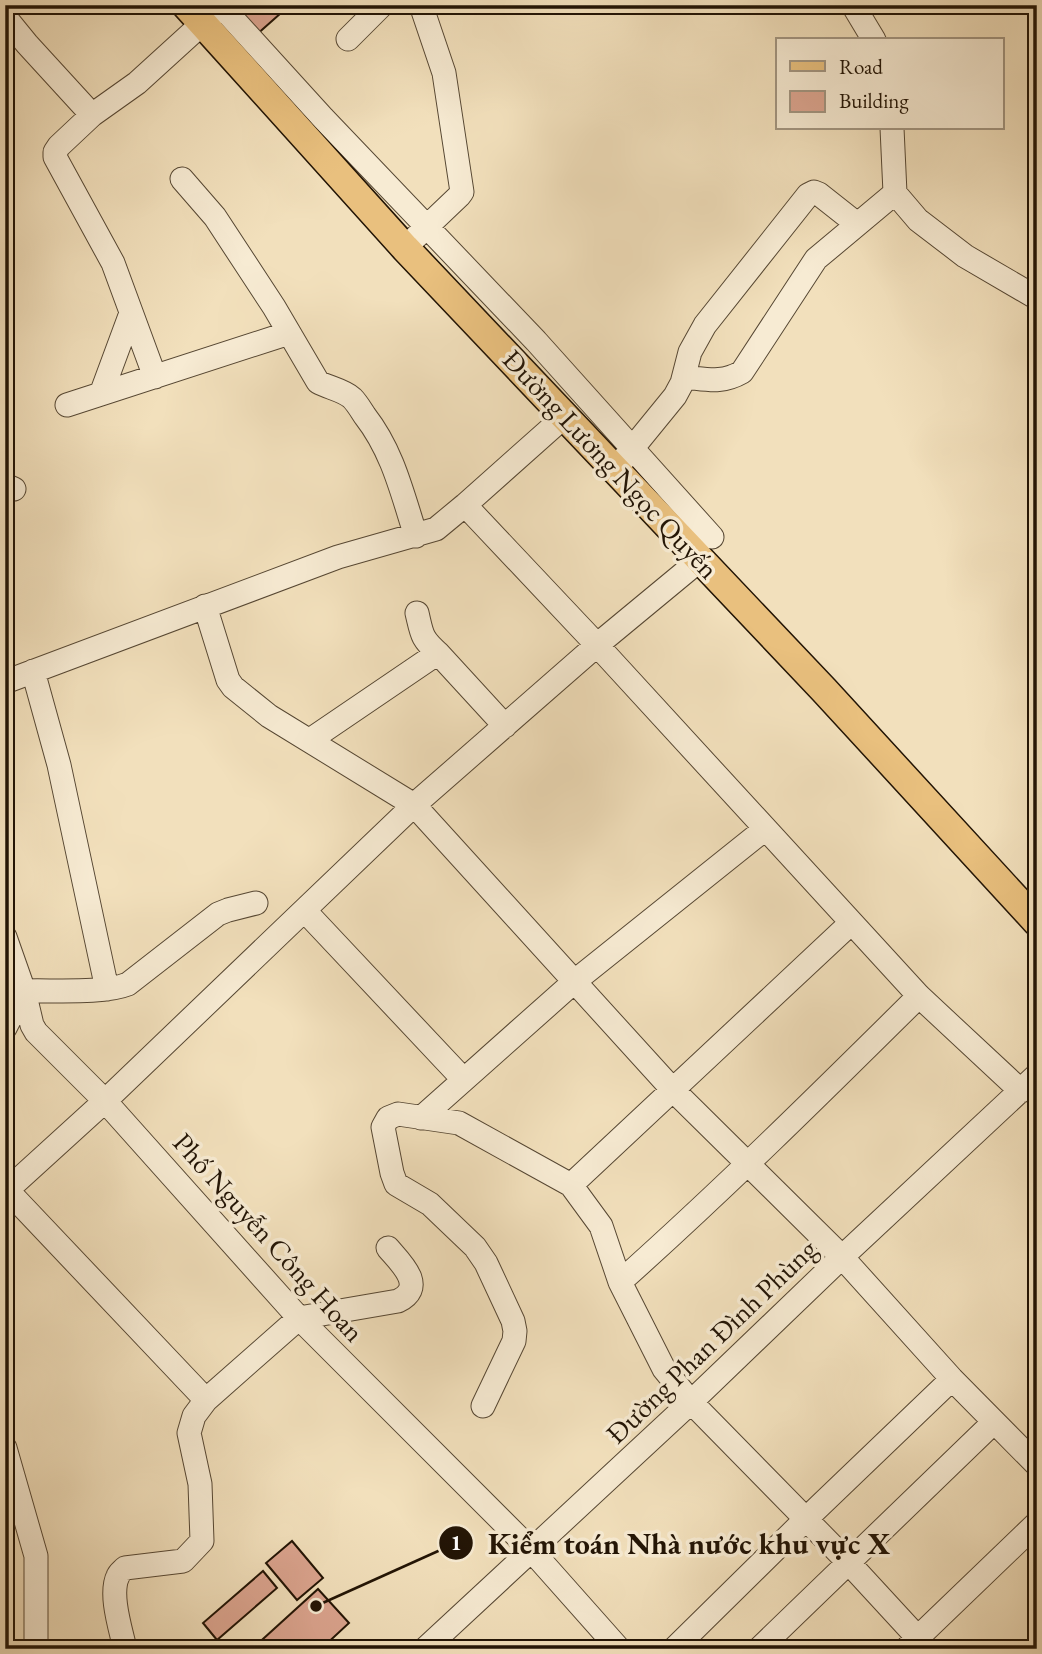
<svg xmlns="http://www.w3.org/2000/svg" width="1042" height="1654" viewBox="0 0 1042 1654" font-family="'EB Garamond',serif">
<style>
.building{fill:#dca590;stroke:#221405;stroke-width:2}
.lines{fill:none;stroke-linecap:round;stroke-linejoin:round}
.minor-casing{stroke:#564733;stroke-width:25}
.major-casing{stroke:#221405;stroke-width:31}
.minor{stroke:#f7ebd3;stroke-width:23}
.major{stroke:#e9c07e;stroke-width:28}
.labels{text-anchor:middle;dominant-baseline:central;stroke-width:7;stroke-linejoin:round;paint-order:stroke}
.street-label{font-size:28px;fill:#221405;stroke:#f7ebd3}
.leader{fill:none;stroke:#221405;stroke-width:2.5}
.callout-dot{fill:#221405;stroke:#f7ebd3;stroke-width:2.5}
.mark-label{font-size:21px;text-anchor:middle;font-weight:bold;fill:#fff}
.callout-label{font-size:30px;text-anchor:middle;font-weight:bold;fill:#221405;stroke:#f7ebd3;stroke-width:7;stroke-linejoin:round;paint-order:stroke}
</style>
<rect width="100%" height="100%" fill="#f2e0bc"/>
<filter id="stains"><feTurbulence type="fractalNoise" baseFrequency=".00286" numOctaves="4"/><feColorMatrix values="0 0 0 0 .2 0 0 0 0 .09 0 0 0 0 .02 0 0 0 .5 -.17"/></filter>
<radialGradient id="worn" r=".72"><stop offset=".6" stop-color="#630" stop-opacity="0"/><stop offset="1" stop-color="#630" stop-opacity=".3"/></radialGradient>
<path class="building" d="M230,5H290L255,36Z
M292,1541L323,1578L297,1600L266,1563Z
M263,1571L277,1588L217,1640L203,1623Z
M318,1589L349,1623L321,1649H252Z"/>
<g class="lines">
<defs>
<path id="minor" d="M853,5L874,40
M222,7L323,118L536,341L712,537
M5,17L27,44L92,115
M348,39L382,5
M892,128L895,193L918,220L965,256L1037,298
M182,179L215,217L274,307L318,382C329,388 343,390 352,398C357,403 361,410 365,416C393,452 402,493 416,536
M416,237L459,196L462,192L444,73L421,5
M155,377L113,263L55,157V152L59,146L92,115L137,83L215,12
M684,377C707,379 721,384 742,372L816,259L895,193
M101,394L131,313
M67,405L289,333
M622,461L675,396L682,383L690,352L705,325L808,195L814,192L819,194L857,224
M5,485L14,489
M465,505L597,645L919,996L1021,1091
M205,606L228,680L233,687L269,716L414,805L673,1090L842,1257L952,1379L1037,1465
M417,613C422,634 421,638 438,653L505,726
M33,671L59,765L107,989
M5,682L338,557L436,529L465,505L565,416
M310,740L438,653
M305,911L463,1079
M5,937L24,991L32,1025L36,1032L105,1101L299,1318L532,1551L619,1649
M5,1028L24,991C53,990 103,994 128,984L218,914L228,910L256,903
M421,1118L575,981L765,829
M571,1185L851,923
M7,1190L206,1400
M5,1192L105,1101L414,805L597,645L701,559
M620,1282C723,1190 821,1093 919,996
M483,1406L514,1341L515,1331L513,1321L486,1263L475,1247L430,1204L396,1184L392,1173L383,1127L388,1118L398,1114L459,1123L571,1185L601,1226L620,1282L664,1369L691,1402L848,1562L918,1638
M5,1448L36,1556V1649
M908,1647L1037,1523
M125,1649C121,1630 109,1594 118,1576C119,1573 122,1571 125,1568L183,1561L202,1541L200,1484L189,1433L194,1416L206,1400L299,1318L398,1301C427,1287 401,1263 388,1248
M425,1649L691,1402L842,1257L1037,1075
M674,1649L806,1519L952,1379
M759,1649L994,1422"/>
<path id="major" d="M186,5L405,248L824,690L1037,922"/>
</defs>
<use href="#minor" class="minor-casing"/>
<use href="#major" class="major-casing"/>
<use href="#minor" class="minor"/>
<use href="#major" class="major"/>
</g>
<g class="labels">
<g class="street-label">
<text transform="translate(611 464) rotate(47)">Đường Lương Ngọc Quyến</text>
<text transform="translate(269 1237) rotate(48)">Phố Nguyễn Công Hoan</text>
<text transform="translate(711 1341) rotate(-44)">Đường Phan Đình Phùng</text>
</g>
</g>
<path class="leader" d="M316 1606L456 1543"/>
<g class="callout-dot">
<circle cx="316" cy="1606" r="7"/>
<circle cx="456" cy="1543" r="18"/>
</g>
<g class="mark-label">
<text x="456" y="1550">1</text>
</g>
<g class="callout-label">
<text x="689" y="1554">Kiểm toán Nhà nước khu vực X</text>
</g>
<rect width="1042" height="1654" fill="none" stroke="#f2e0bc" stroke-width="28"/>
<rect x="7" y="7" width="1028" height="1640" fill="none" stroke="#221405" stroke-width="3.5"/>
<rect x="14" y="14" width="1014" height="1626" fill="none" stroke="#221405" stroke-width="2"/>
<rect x="776" y="38" width="228" height="91" fill="#f7ebd3" stroke="#a29581" stroke-width="2"/>
<rect x="790" y="61" width="35" height="10" fill="#e9c07e" stroke="#a29581" stroke-width="2"/>
<text x="839" y="74" font-size="21" fill="#221405">Road</text>
<rect x="790" y="91" width="35" height="21" fill="#dca590" stroke="#a29581" stroke-width="2"/>
<text x="839" y="108" font-size="21" fill="#221405">Building</text>
<rect width="100%" height="100%" filter="url(#stains)"/>
<rect width="100%" height="100%" fill="url(#worn)"/>
</svg>
